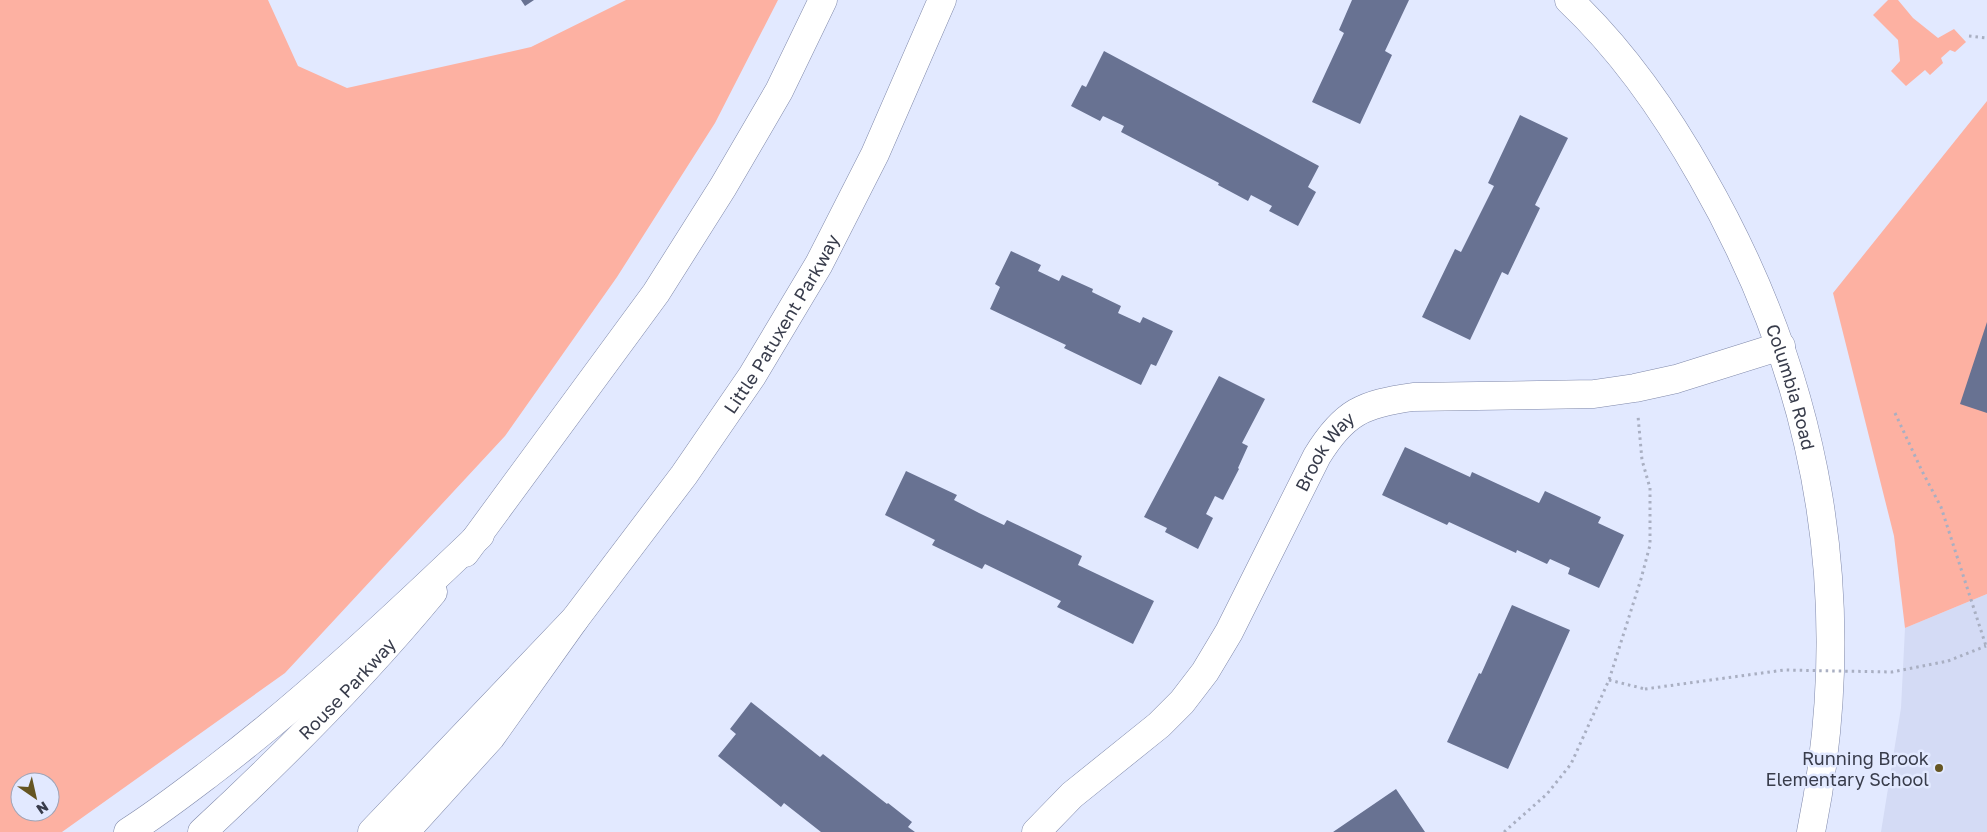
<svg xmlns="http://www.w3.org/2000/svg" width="1987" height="832" viewBox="0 0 1987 832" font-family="'Golos Text',sans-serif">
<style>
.built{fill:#d4dbf5}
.green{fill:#fdb1a2;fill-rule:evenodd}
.building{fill:#687292}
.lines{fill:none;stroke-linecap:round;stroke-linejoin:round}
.street-casing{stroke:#7f88aa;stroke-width:29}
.secondary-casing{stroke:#7f88aa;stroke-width:29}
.primary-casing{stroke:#7f88aa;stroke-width:29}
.highway-casing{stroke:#7f88aa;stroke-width:29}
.path{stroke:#a9afc2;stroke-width:3;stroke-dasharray:2.5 4;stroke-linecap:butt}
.street{stroke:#fff;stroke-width:28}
.secondary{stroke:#fff;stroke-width:28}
.primary{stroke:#fff;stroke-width:28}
.highway{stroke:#fff;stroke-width:28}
.path-bridge{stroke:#a9afc2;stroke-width:3;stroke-dasharray:2.5 4;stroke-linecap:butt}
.poi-dot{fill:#655522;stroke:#e2e9ff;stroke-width:2}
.labels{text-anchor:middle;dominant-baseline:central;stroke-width:5;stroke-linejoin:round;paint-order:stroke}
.street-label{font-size:18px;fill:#383c4b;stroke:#e2e9ff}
.poi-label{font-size:18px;fill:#383c4b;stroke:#e2e9ff;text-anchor:end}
</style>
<rect width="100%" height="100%" fill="#e2e9ff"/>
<path class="built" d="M1987,594V832H1881L1901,708L1905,628Z"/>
<path class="green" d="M0,0H268L298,66L347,88L531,47L626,0H778L715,123L617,277L505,436L285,673L62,832H0ZM20,782H50V812H20Z
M1888,0H1898L1913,18L1938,38L1954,29L1966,42L1955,52L1950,50L1941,58L1943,63L1930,75L1925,70L1906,86L1891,71L1900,61L1898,40L1873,15Z
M1987,101V594L1905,628L1894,536L1833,293Z"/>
<path class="building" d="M521,0H534L525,6Z
M1352,0H1409L1385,51L1392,55L1360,124L1312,102L1344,33L1339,30Z
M1104,51L1319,166L1308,187L1316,192L1298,226L1269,211L1272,206L1251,195L1248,201L1218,185L1219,183L1121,132L1124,126L1103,116L1100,121L1071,106L1082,85L1086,87Z
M1520,115L1568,138L1535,205L1540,208L1508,275L1502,272L1470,340L1422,317L1455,249L1461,252L1494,186L1488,183Z
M1011,251L1041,265L1038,271L1059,281L1062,275L1093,289L1092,292L1121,306L1118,313L1140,323L1143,317L1173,331L1156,366L1151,364L1141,385L1064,348L1066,345L990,309L1000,287L995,284Z
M1987,322V413L1960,404Z
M1219,376L1265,399L1242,443L1248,446L1238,468L1239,469L1223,500L1215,496L1206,514L1213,518L1198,549L1165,532L1167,528L1144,517Z
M1405,447L1470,477L1472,472L1539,503L1545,491L1601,517L1598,523L1624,535L1599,588L1568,574L1570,568L1550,559L1547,564L1517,550L1516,553L1449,522L1447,525L1382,495Z
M906,471L957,495L954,500L979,513L1004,525L1007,520L1082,556L1078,565L1154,601L1133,644L1057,607L1061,601L985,564L982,569L932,545L935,540L885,515Z
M1512,605L1570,630L1508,769L1447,742L1479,673L1481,674Z
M751,702L820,757L823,754L887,804L888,803L912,822L908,827L915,832H821L784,803L781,807L718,756L736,734L730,729Z
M1396,789L1425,832H1333Z"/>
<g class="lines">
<defs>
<g id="street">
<path id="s1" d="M1036,832L1072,795L1159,725L1182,702L1205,672L1229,632L1317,456C1344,412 1363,404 1413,397L1594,394L1635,388L1676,379L1781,346"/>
</g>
<g id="secondary">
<path id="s2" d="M1569,0C1623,51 1666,113 1702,177C1819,381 1858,601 1811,832"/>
</g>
<g id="primary">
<path d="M465,553L656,293L723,187L779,91L823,0"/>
<path id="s3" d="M202,832C284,756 362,678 433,592"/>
<path id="s4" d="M372,832L575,619L684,475L752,376L819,264L875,154L942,0"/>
</g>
<path id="highway" d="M128,832C158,813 185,792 214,770C308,698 394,617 480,535
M405,832L491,737L575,619"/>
</defs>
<use href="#street" class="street-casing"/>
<use href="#secondary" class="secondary-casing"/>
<use href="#primary" class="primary-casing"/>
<use href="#highway" class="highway-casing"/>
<path class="path" d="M1969,36L1987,38
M1895,413L1922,471L1941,507L1986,646
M1948,661L1986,646
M1609,680L1645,689
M1504,832L1547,794L1571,764L1609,680L1641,579L1650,545V488L1642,460L1638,416"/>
<use href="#street" class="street"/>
<use href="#secondary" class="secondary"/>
<use href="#primary" class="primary"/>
<use href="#highway" class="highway"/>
<path class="path-bridge" d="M1645,689L1784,670L1892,672L1948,661"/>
</g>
<circle class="poi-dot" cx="1939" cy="768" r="5"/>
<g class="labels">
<g class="street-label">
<text stroke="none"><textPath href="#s4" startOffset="655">Little Patuxent Parkway</textPath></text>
<text stroke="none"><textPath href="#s2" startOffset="451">Columbia Road</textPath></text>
<text stroke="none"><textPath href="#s1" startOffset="485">Brook Way</textPath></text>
<text stroke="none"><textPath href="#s3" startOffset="204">Rouse Parkway</textPath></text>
</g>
<g class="poi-label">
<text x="1929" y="758">Running Brook<tspan x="1929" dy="21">Elementary School</tspan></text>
</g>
</g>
<g transform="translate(35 797) rotate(146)"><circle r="24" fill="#e2e9ff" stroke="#9ea4b7"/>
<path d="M0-4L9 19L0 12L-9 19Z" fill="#655522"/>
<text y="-8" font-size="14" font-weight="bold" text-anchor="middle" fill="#383c4b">N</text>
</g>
</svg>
